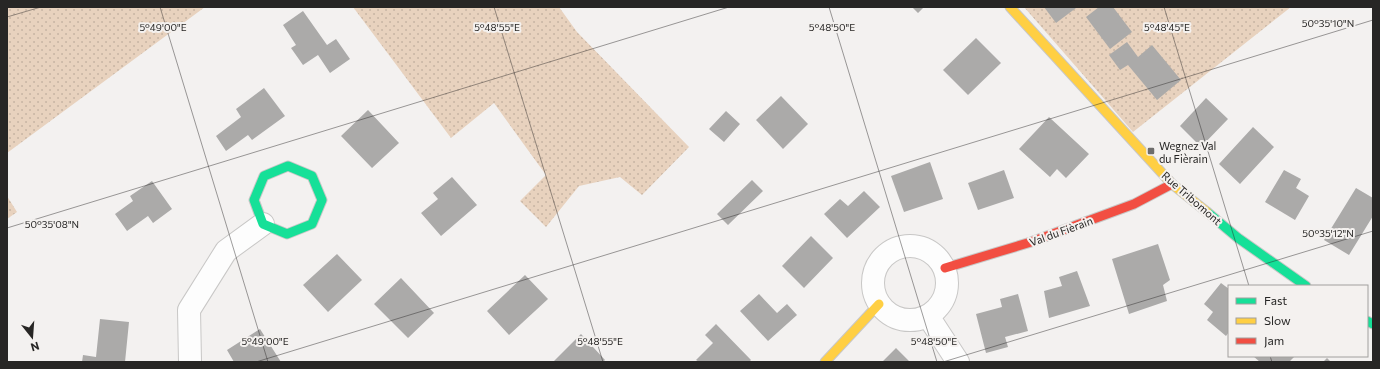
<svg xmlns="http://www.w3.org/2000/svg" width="1380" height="369" viewBox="0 0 1380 369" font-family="Commissioner,sans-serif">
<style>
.grass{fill:url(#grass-dots)}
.building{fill:#abaaa9}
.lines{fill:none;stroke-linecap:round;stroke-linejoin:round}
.street-casing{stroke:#c8c7c6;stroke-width:24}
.fast-casing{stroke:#c8c7c6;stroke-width:11}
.slow-casing{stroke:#c8c7c6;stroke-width:11}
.jam-casing{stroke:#c8c7c6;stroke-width:11}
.street{stroke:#fdfdfd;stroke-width:22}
.fast{stroke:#16e098;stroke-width:9}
.slow{stroke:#ffcf43;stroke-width:9}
.jam{stroke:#f24e42;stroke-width:9}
.ticks{fill:none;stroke:#272625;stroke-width:1;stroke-opacity:0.45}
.poi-dot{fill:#6e6d6c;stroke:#f4f1ef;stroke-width:1.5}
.labels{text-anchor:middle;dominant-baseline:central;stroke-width:4;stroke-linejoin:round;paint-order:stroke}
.poi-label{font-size:11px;fill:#272625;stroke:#f4f1ef;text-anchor:start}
.street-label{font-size:11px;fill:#272625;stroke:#f4f1ef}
.ticks-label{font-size:10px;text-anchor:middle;fill:#272625;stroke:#f4f1ef;stroke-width:4;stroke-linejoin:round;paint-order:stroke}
</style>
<defs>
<pattern id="grass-dots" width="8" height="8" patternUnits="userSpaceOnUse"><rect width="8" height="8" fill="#e8d2be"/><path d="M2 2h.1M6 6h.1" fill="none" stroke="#c7b4a3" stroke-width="1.8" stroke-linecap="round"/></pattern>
</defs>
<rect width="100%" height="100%" fill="#f3f1f0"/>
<path class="grass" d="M7,7H205L7,153Z
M353,7H559L577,32L689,147L642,195L620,177L579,186L546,227L520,201L546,175L494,103L451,138Z
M1024,7H1291L1133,132Z
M7,196L17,212L7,219Z"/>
<path class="building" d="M912,7H924L918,13Z
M1044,7H1075L1076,8L1056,23Z
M1099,7H1113L1132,32L1110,49L1086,17Z
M303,11L327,45L336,39L350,59L330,73L318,55L303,65L291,48L296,45L283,25Z
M976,38L1001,63L968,95L943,70Z
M1127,42L1138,57L1152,45L1181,80L1157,100L1128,65L1120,70L1109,55Z
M264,88L285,116L252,140L248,135L226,151L216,136L241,117L236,109Z
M781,96L808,124L783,149L756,120Z
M1206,98L1228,119L1201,147L1180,126Z
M368,110L399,143L372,168L341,136Z
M726,111L740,124L724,142L709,129Z
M1049,117L1089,154L1066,178L1057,169L1050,177L1019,149Z
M1253,127L1274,147L1240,184L1219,164Z
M930,162L943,199L904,212L891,176Z
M1004,170L1014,198L978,210L968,183Z
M1284,170L1301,179L1296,188L1309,196L1295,220L1265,202Z
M452,177L477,205L441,236L421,213L438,199L433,193Z
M752,180L763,191L728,225L717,214Z
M152,181L172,209L153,223L148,216L127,231L115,214L133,201L130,196Z
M1356,188L1373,198V216L1349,255L1324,240Z
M864,191L880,207L847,238L824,214L840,199L848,206Z
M811,236L833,258L804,288L782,266Z
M1158,244L1170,280L1163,285L1167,301L1129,314L1112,259Z
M337,254L362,280L328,312L303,285Z
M1077,271L1090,306L1049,318L1044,291L1062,286L1059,277Z
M525,275L548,299L509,335L487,311Z
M401,278L434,313L408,338L374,304Z
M1221,283L1229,289V332L1226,336L1207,320L1213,312L1204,304Z
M759,294L777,313L787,304L797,315L768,341L740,311Z
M1018,294L1028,331L1005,337L1008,347L986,353L976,314L1002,307L1000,299Z
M100,319L129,322L125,362H82L83,355L96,357Z
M716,324L751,360L749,362H699L696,360L713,343L705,335Z
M260,329L281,362H234L227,350Z
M581,334L605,360L603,362H553Z
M896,348L910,362H882Z
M1253,356H1295L1289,362H1260Z
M1327,358L1331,362H1323Z"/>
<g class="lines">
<defs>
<path id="street" d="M873 283a37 37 0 1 1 74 0a37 37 0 1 1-74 0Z
M928,316L958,362
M190,362L189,310L226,251L263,224"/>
<path id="fast" d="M288,166L312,176L322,200L312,224L287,234L263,224L254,200L264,176Z
M1207,212L1238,238L1306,286
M1367,321L1373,324"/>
<path id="slow" d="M1010,7L1172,184L1207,212
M825,362L879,304"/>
<path id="jam" d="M945,268L1031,242L1134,204L1172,184"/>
</defs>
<use href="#street" class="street-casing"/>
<use href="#fast" class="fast-casing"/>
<use href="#slow" class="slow-casing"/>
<use href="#jam" class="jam-casing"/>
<use href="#street" class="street"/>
<use href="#fast" class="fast"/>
<use href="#slow" class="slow"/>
<use href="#jam" class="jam"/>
</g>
<path class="ticks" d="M160,7L268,362M494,7L603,362M829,7L937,362M1164,7L1249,286M7,17L41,7M7,228L729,7M1270,356L1272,362M256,362L1373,20M943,362L1373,231"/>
<rect class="poi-dot" x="1147" y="147" width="8" height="8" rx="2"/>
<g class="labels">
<g class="poi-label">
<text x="1159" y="145">Wegnez Val<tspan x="1159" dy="13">du Fièrain</tspan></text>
</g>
<g class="street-label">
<text transform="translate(1192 198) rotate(41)">Rue Tribomont</text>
<text transform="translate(1061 231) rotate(-20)">Val du Fièrain</text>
</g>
</g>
<g class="ticks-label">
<text x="1328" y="27">50°35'10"N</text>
<text x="163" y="31">5°49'00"E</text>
<text x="497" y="31">5°48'55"E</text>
<text x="832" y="31">5°48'50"E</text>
<text x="1167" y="31">5°48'45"E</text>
<text x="52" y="228">50°35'08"N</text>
<text x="1328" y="237">50°35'12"N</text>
<text x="265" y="345">5°49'00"E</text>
<text x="600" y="345">5°48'55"E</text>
<text x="934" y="345">5°48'50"E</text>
</g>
<rect width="1380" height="369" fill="none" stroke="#272625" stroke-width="16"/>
<rect x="1228" y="285" width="140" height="72" fill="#f4f1ef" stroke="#a2a09e"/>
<rect x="1236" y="298" width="20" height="6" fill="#16e098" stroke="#a2a09e"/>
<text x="1264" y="305" font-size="12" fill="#272625">Fast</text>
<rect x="1236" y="318" width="20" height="6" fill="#ffcf43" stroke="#a2a09e"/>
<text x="1264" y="325" font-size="12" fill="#272625">Slow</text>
<rect x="1236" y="338" width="20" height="6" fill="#f24e42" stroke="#a2a09e"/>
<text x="1264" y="345" font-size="12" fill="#272625">Jam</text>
<g transform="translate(32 337) rotate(163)" stroke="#f4f1ef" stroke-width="3" paint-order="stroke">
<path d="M0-3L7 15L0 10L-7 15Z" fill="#272625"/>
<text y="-6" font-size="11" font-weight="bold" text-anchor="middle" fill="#272625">N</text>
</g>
</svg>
